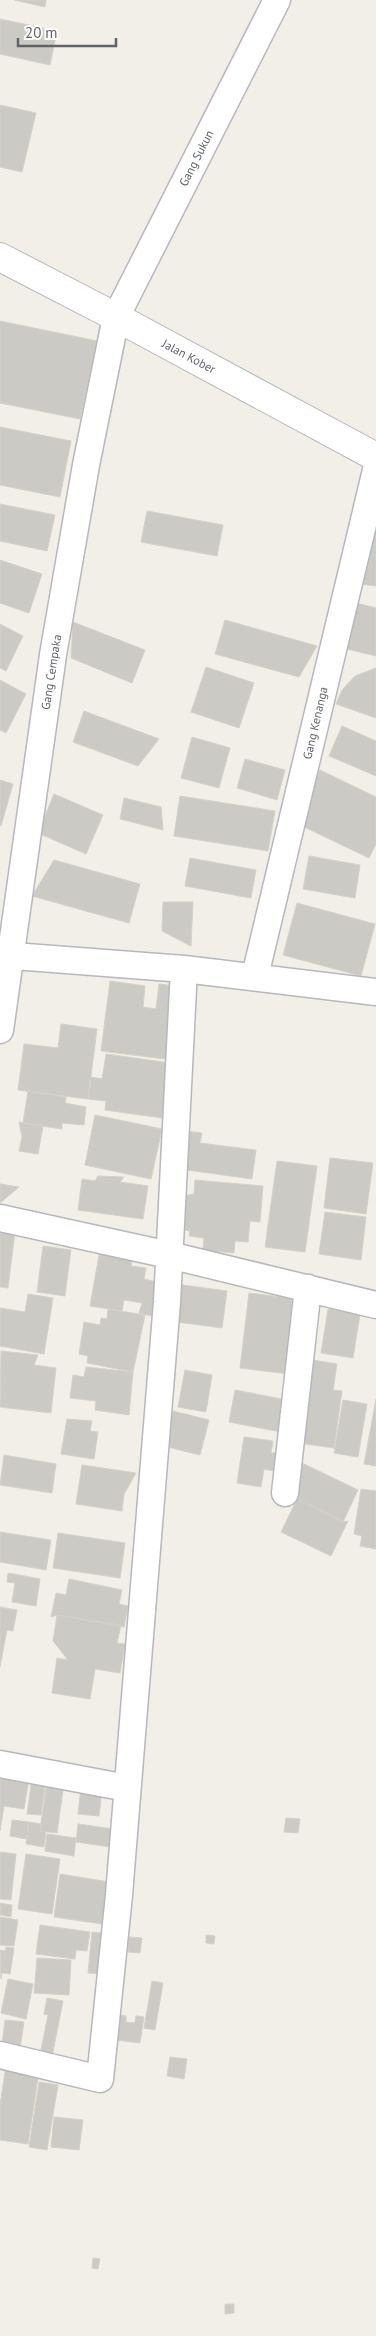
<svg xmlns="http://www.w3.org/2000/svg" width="376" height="2336" viewBox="0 0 376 2336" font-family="'PT Sans',sans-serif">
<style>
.building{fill:#cccac5;stroke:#d6d1c6}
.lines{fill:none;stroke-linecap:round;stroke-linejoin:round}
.minor-casing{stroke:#b5b8bc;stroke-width:29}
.tertiary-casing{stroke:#b5b8bc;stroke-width:30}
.minor{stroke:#fff;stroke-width:26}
.tertiary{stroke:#fff;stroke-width:28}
.labels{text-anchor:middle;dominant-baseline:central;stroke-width:4.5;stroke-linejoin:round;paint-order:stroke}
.street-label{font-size:12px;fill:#5f6368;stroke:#fff}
</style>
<rect width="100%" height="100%" fill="#f1efe8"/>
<path class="building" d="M14,0H46L45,7Z
M0,19L57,31L50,65L0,54Z
M0,105L36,113L22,172L0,167Z
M0,321L97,341L80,419L0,403Z
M0,427L71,441L60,497L0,485Z
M0,504L55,515L47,551L0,541Z
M147,511L223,525L217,556L141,542Z
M376,523V586L359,584Z
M0,560L42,574L29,613L0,603Z
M349,601L376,608V656L338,647Z
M225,620L317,646L299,677L215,654Z
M73,622L145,650L132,683L71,658Z
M0,624L23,636L6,671L0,668Z
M206,667L254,683L239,728L191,712Z
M376,668V718L336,704L342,690L355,676Z
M0,680L26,694L6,733L0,730Z
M84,711L159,739L138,766L73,742Z
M342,726L376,741V776L329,756Z
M192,737L230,748L219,788L181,778Z
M245,759L285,770L277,800L237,788Z
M320,770L376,797V844L369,858L296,823Z
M0,780L13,784L1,826H0Z
M54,794L103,815L86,854L38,833Z
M180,796L275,811L268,851L174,836Z
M124,798L161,807L163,830L120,819Z
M309,856L360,865L355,898L303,889Z
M190,858L256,870L251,898L185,886Z
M54,860L140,884L129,923L32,896Z
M163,902H193L191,946L162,931Z
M297,903L375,924L361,976L283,955Z
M110,981L145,986L143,1007L156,1009L159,984L183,987L173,1060L101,1051Z
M61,1024L97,1029L88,1099L18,1090L24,1044L58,1048Z
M106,1054L170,1063L162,1118L105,1110L106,1101L88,1099L91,1077L102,1079Z
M28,1091L66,1097L65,1103L86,1107L84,1125L62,1123V1129L23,1123Z
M95,1115L162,1129L151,1179L85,1165Z
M19,1122L43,1126L38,1154L19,1151L22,1137Z
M186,1131L202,1133L200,1143L256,1150L252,1179L180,1169Z
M330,1158L373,1163L366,1214L324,1208Z
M277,1161L317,1166L305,1252L265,1247Z
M98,1176L124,1177L120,1182L148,1186L143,1219L78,1210L82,1179L95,1181Z
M195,1180L263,1186L260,1222L250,1221L248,1242L235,1241L234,1253L203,1250L204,1238L189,1236L190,1231L178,1229L182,1196L194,1194Z
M0,1184L19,1187L0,1203Z
M325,1212L366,1217L361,1260L319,1254Z
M0,1230L15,1232L8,1288L0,1287Z
M101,1244L134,1251L131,1266L146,1268L144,1279L166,1284L160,1318L139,1313L142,1303L124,1300L122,1311L90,1306Z
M43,1246L71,1250L65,1296L37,1292Z
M176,1284L227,1291L222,1328L170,1321Z
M249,1293L298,1299L289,1374L240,1368Z
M28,1294L53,1298L44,1354L0,1346V1308L25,1312Z
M108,1309L145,1315L133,1372L87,1363L88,1356L79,1354L84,1322L100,1325L101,1318L107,1319Z
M328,1309L360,1314L353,1358L321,1353Z
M1,1351L38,1355L34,1365L56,1368L51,1413L0,1407Z
M307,1359L337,1364L333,1390L342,1391L334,1448L299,1443Z
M86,1367L133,1372L129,1415L95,1410L96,1401L70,1398L73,1375L84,1377Z
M185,1370L212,1375L206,1412L178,1407Z
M235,1390L287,1400L281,1432L229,1422Z
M376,1399V1466L364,1464Z
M343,1400L367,1404L358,1457L334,1453Z
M173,1411L209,1420L200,1455L164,1446Z
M67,1419L92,1421L90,1431L98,1432L94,1459L61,1454Z
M244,1437L273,1441L271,1453H276L274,1471L264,1469L261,1487L237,1483Z
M4,1455L56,1464L52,1493L0,1485Z
M302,1463L358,1490L343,1522L287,1495Z
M82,1465L136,1473L124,1494L122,1511L76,1504Z
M361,1489L376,1491V1549L360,1546L362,1536L354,1534Z
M298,1497L343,1522L348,1521L331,1556L281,1532Z
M0,1532L51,1540L46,1570L0,1562Z
M58,1533L125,1543L120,1578L53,1568Z
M8,1573L40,1579L36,1606L12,1602L15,1583L7,1582Z
M69,1579L122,1590L119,1604L128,1606L124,1627L57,1615L51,1617L56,1593L66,1595Z
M0,1607L17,1610L13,1631L7,1630L0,1667Z
M57,1615L121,1625L117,1643L125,1644L120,1673L95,1669L90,1699L52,1693L57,1658L68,1660L53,1641Z
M0,1769L30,1773L24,1809L4,1806L0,1831Z
M32,1778L46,1780L41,1815L27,1814Z
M47,1781L64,1783L57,1833L40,1831Z
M81,1788L102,1790L99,1816L78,1814Z
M286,1818L300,1819L298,1833L284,1832Z
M12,1820L29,1822L27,1839L10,1836Z
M29,1822L41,1824L40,1831L46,1832L44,1847L26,1844Z
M78,1824L113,1829L111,1847L76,1842Z
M47,1834L76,1838L74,1856L45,1851Z
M0,1852L16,1854L11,1900L0,1899Z
M26,1854L60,1859L52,1914L18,1909Z
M60,1874L109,1882L102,1924L54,1917Z
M0,1903L12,1905L11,1917L0,1915Z
M0,1917L18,1920L14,1946L0,1945Z
M40,1925L90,1932L87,1951L76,1950L75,1959L36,1954Z
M92,1932L110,1934L106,1974L88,1973Z
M206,1935L215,1936L214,1944L206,1943Z
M129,1937L142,1938L140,1953L128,1952Z
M6,1947L14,1948L10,1974L2,1973L1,1979L0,1950L5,1951Z
M37,1958L71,1960L69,1995L34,1993Z
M8,1979L33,1984L26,2019L1,2013Z
M152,1981L163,1983L155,2030L144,2028Z
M47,1998L63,2001L52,2057L40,2055L48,2015L44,2014Z
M120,2015L126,2016V2022L135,2023L136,2016L144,2017L140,2043L117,2040Z
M5,2020L24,2022L19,2055L1,2052Z
M170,2057L187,2059L184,2079L167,2076Z
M6,2066L39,2071L28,2144L0,2140V2105Z
M39,2082L58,2085L47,2150L29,2147Z
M54,2117L83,2120L79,2150L51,2147Z
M93,2258L100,2259L98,2269L92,2268Z
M225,2304H234V2313L225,2314Z"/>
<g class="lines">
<defs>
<path id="minor" d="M0,955L184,969L376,992
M255,976L376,470
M0,1030L53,655L86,465L116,317L277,0
M0,1218L169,1255L376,1305
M285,1493L308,1288
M0,1764L127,1788
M0,2055L100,2079L119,1895L167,1302L184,969"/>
<path id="tertiary" d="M0,257L116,317L376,457"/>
</defs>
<use href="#minor" class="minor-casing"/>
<use href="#tertiary" class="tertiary-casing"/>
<use href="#minor" class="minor"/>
<use href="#tertiary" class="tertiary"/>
</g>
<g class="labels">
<g class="street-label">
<text transform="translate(196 158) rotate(-63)">Gang Sukun</text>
<text transform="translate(189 356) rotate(28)">Jalan Kober</text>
<text transform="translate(51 672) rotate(-81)">Gang Cempaka</text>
<text transform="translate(315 723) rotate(-77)">Gang Kenanga</text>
</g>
</g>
<path d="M18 38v8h98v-8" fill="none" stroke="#5f6368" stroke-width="2.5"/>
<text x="25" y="38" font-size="15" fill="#5f6368" stroke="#ffffff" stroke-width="4" paint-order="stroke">20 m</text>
</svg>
